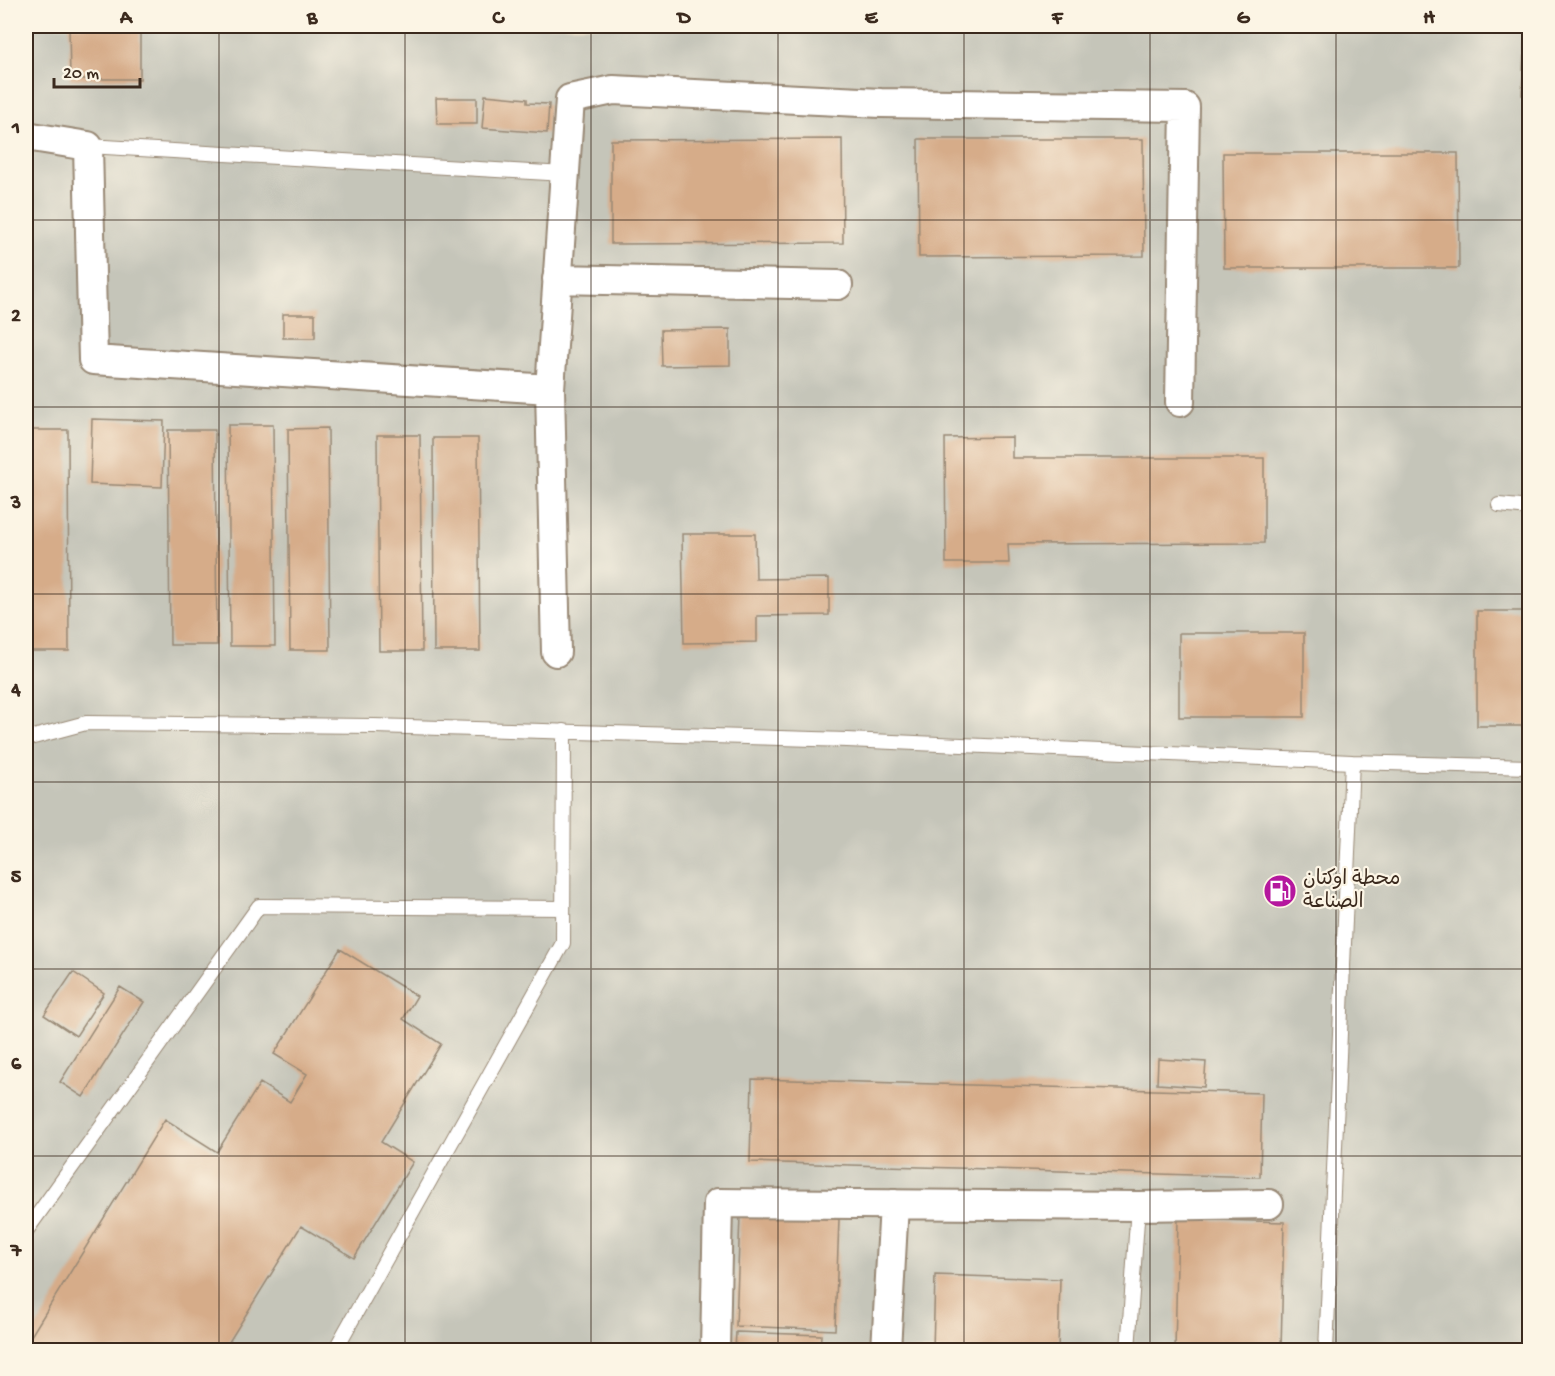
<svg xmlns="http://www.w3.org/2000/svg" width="1555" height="1376" viewBox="0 0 1555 1376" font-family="'Gochi Hand','Playpen Sans Arabic',sans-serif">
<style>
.industrial{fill:#c5c5b9}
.building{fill:#d6ac89}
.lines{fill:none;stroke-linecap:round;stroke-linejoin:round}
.lane-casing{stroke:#988874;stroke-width:16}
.street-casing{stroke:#988874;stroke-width:32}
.lane{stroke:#fff;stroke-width:14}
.street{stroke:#fff;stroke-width:28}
.grid{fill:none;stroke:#3b2a1e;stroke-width:1.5;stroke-opacity:0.55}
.labels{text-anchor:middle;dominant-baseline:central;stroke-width:4.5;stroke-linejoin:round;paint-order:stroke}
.poi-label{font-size:20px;fill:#3b2a1e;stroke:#fcf5e5;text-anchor:start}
.neatline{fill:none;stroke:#3b2a1e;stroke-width:2}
.grid-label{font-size:20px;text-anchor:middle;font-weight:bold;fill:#3b2a1e}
</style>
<rect width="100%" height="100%" fill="#fcf5e5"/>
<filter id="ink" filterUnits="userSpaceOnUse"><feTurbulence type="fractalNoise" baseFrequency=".0167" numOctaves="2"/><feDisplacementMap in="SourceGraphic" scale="12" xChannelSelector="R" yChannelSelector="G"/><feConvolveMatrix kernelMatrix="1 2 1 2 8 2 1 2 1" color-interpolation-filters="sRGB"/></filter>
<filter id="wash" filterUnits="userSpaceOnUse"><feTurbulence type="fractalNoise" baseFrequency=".008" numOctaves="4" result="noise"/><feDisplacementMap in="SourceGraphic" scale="24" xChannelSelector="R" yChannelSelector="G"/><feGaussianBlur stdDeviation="1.35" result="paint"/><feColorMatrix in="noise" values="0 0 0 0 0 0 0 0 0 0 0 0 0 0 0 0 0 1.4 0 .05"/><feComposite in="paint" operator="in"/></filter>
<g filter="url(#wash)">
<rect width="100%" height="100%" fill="#f5e5cb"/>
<path class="industrial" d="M26,26H1529V1350H26Z"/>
<g id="blocks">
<path class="building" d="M69,26H140V79H70Z
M1525,26H1530V95H1522Z
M485,95L527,99V103L549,104L547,133L482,128Z
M436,98H477V124H437Z
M842,139L843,243L611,244V140Z
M918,139H1143L1144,256L919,257Z
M1223,153H1458L1459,268H1224Z
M283,314H315V338H283Z
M730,329V365L662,366L661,330Z
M92,419L164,421L162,487L90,484Z
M228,425H273L275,646H230Z
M328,428L330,650H290L288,429Z
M26,430H68L69,651H26Z
M168,430H215L217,645H170Z
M377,435H420L422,651H379Z
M1012,437V458H1264V543L1008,544L1009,563H946L945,438Z
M433,438H478L480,651H434Z
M682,534H755L756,579L829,578V615L757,616V642L684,643Z
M1477,611H1530V726H1477Z
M1179,633H1304V717H1179Z
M340,949L417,996L403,1019L441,1044L381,1142L413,1162L354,1258L301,1226L224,1350H26V1344L165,1119L217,1152L260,1083L290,1102L307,1074L274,1054Z
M73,972L104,993L76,1036L44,1015Z
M120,987L144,1002L83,1097L60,1082Z
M1158,1059L1206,1062L1204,1087L1157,1084Z
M752,1079L1262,1093L1260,1177L750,1162Z
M740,1215L839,1219L835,1330L736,1326Z
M1178,1219L1284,1222L1281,1350H1175Z
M935,1275L1060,1279L1058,1350H933Z
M736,1332L821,1335L820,1350H735Z"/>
</g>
</g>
<g filter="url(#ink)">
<use href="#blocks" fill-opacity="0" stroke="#988874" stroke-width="1.5"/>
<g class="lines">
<defs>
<path id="lane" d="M88,146L565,174
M1499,505L1530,508
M26,739L86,723L374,726L847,740L1352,762L1530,767
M26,1231L259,906L563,908
M335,1350L563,943L564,731
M1128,1350L1138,1206
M1326,1350L1352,762"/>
<path id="street" d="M26,136L88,146L93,360L550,389L556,652
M557,279L838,285
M550,389L570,99L613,90L881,103L1185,107L1180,402
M715,1350L718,1203L1138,1206L1269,1204
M886,1350L894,1204"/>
</defs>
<use href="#lane" class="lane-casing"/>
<use href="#street" class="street-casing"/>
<use href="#lane" class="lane"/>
<use href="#street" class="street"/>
</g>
</g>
<path class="grid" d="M219,26V1350M405,26V1350M591,26V1350M778,26V1350M964,26V1350M1150,26V1350M1336,26V1350M26,220H1530M26,407H1530M26,594H1530M26,782H1530M26,969H1530M26,1156H1530"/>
<defs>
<symbol id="fuel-disc" viewBox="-11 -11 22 22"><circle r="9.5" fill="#b5179e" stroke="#fcf5e5"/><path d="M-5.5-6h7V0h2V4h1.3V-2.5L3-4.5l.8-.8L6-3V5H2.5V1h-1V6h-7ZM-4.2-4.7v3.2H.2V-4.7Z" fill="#fff"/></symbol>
</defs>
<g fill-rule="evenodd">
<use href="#fuel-disc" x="1261" y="872" width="38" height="38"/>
</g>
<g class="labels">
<g class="poi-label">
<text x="1303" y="880">محطة اوكتان<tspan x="1303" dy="23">الصناعة</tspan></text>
</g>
</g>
<rect width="1555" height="1376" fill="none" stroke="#fcf5e5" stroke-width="66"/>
<path d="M54 78v9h86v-9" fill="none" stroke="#3b2a1e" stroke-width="3"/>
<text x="63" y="78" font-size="18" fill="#3b2a1e" stroke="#fcf5e5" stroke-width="4.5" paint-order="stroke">20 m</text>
<rect x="33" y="33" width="1489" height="1310" class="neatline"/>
<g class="grid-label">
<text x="126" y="23">A</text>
<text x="312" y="23">B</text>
<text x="498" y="23">C</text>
<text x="684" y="23">D</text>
<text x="871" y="23">E</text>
<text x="1057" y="23">F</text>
<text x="1243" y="23">G</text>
<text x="1429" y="23">H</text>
<text x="16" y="133">1</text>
<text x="16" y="321">2</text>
<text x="16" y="508">3</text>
<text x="16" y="695">4</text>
<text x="16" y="882">5</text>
<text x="16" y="1069">6</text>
<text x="16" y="1256">7</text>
</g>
</svg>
